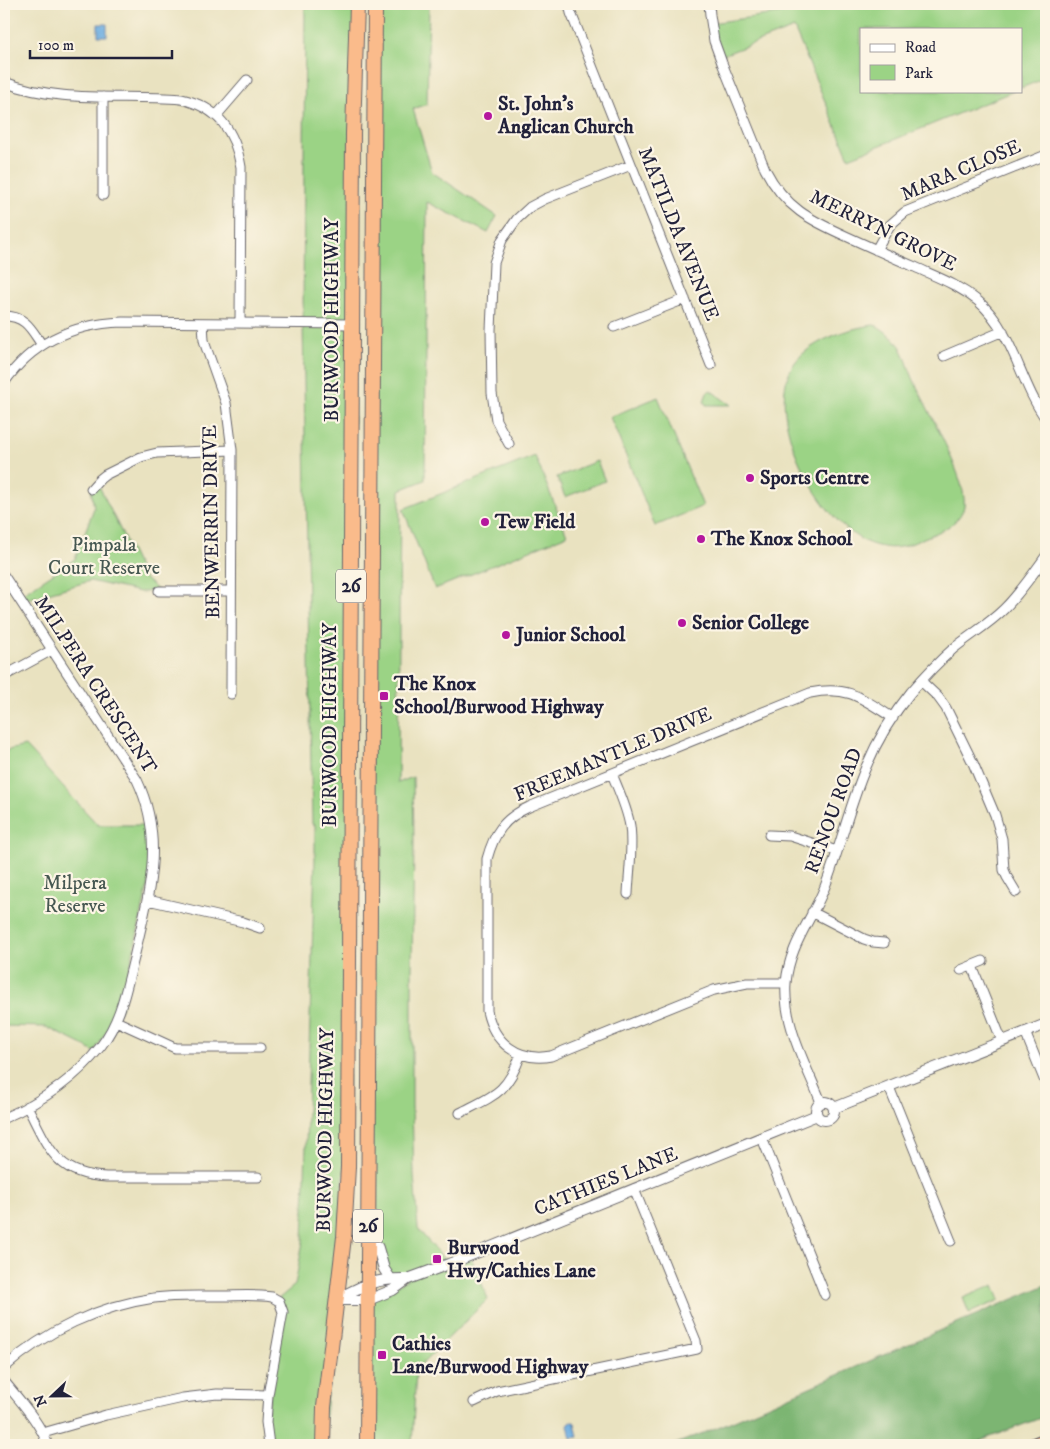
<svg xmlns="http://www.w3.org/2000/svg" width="1050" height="1449" viewBox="0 0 1050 1449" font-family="'IM FELL DW Pica',serif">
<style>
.green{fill:#9bd385;stroke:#5e7a60}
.forest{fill:#7cb572;stroke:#4f6c56}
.water{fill:#6dade1;stroke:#48688e}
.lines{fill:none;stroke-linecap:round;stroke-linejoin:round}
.minor-casing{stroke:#68656a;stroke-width:11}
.tertiary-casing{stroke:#68656a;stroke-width:12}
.trunk-casing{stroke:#68656a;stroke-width:16}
.motorway-casing{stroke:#68656a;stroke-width:18}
.minor{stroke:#fff;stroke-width:9}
.tertiary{stroke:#fff;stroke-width:10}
.trunk{stroke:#fabb8b;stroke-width:14}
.motorway{stroke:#fabb8b;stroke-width:15}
.poi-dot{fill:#b5179e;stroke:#fcf5e5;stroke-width:2}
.labels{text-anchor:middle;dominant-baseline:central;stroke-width:4.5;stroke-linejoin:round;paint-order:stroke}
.shield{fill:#fcf5e5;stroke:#63616e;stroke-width:1}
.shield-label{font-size:19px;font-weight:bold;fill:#22223b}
.poi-label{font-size:20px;font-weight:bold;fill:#22223b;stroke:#fcf5e5;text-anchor:start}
.street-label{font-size:20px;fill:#22223b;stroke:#fcf5e5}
.park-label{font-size:20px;fill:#465751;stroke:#fcf5e5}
</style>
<rect width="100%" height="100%" fill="#fcf5e5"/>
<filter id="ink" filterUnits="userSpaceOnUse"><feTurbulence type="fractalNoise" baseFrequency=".02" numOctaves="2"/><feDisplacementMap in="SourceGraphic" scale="10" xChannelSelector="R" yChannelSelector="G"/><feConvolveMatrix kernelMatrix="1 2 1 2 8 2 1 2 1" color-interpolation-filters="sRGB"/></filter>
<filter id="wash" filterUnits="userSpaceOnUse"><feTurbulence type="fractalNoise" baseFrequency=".0096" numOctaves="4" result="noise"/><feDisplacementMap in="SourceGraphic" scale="20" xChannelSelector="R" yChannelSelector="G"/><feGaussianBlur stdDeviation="1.12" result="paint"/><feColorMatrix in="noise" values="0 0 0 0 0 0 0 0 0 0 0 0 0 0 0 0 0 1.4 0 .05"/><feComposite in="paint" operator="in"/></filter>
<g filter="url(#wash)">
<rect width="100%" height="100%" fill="#e9e2c0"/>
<path class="green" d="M305,4H357L348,1120L323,1445H269L266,1422L283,1313L277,1300L295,1285L303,1242L315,858V825L312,824L303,324Z
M375,4H429L427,104L413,109L432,172L497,216L488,233L427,202L425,480L400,490L398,783L413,777L414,844L412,967V1106L414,1175L418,1229L448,1264L470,1255L488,1299L416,1370L412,1445H367L368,1300L408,1279L390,1278L368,1228Z
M791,4H1046V78L1021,88V29H861V91H1014L849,158L794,28L720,56L711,23L790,12Z
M874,325C881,326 896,341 900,346C906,356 908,367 913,378C923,403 973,487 963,510C956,526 939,532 924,538C911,544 899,550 884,547C875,546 864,542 856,536C814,509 765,415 792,367C806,342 848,328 874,325Z
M710,390L728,403H730L731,405H706L704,401L707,393Z
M658,397L703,506L655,526L610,417Z
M535,456L567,535L435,589L403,509Z
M597,461L605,481L565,497L557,477Z
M97,482L144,578L159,591L140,592L90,581L20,601L17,597L75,559L94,508L91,489Z
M25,746L98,825H150L153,862L121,1008L94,1052L81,1044L46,1027L4,1026V751Z
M994,1285L1000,1300L969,1313L963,1298Z"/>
<path class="forest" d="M1046,1285V1416L969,1445H673L723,1425L950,1326Z"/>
<path class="water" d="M98,24H107V36H98Z
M570,1422H574L575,1423L578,1437L571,1438L568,1425Z"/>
</g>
<g filter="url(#ink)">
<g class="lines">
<defs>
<path id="minor" d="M569,4L571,13L711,365
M709,4L710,15L714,41L722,63L765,169C785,208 810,220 848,237C870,247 892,257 915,267C939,278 957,284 978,301C1014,332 1019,382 1046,419
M4,82C61,104 122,94 181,99C218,107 235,131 241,167L240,323
M216,116L247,80
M103,195V97
M876,250L890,225L905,212L1046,155
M4,316C26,316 31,329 42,345
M203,323L204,340L206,347L226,403L232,450L231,694
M614,327L685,299
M944,356L1003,331
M4,383C32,342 73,324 122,322L352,324
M509,444L496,420L492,393L491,330L494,263L502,240L517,219L530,207L545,199L631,165
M91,489L100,479L105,475L141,457L157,453L232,450
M4,576L137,780C166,841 148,896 134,958C126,989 121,1020 101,1046C76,1078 41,1102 4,1118
M159,591H231
M4,676L52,650
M921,681L938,697L946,708L973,763L995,815L1002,839L1004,870L1007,877L1016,892
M612,774C619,791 627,808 630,826C633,848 629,871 628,894
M769,835L790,836L837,851
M148,900L243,922L260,928
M812,912L864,939L873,942L884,943
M972,966L1002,1041
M961,970L983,961
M786,983H747L714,990L551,1056C518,1062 494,1043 487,1011V859C494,833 504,818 529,807L810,693C848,685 862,698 893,718
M116,1021L175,1048H260
M1025,1032L1046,1084
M889,1087L951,1241
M821,1102C806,1065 783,1024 786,983C789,946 811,921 824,889C840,849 849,806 866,767C877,741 893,714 911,692C924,677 938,662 953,649C970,635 989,624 1004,609C1020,593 1033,574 1046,556
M27,1106C48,1146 55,1175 106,1177H258
M460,1113C495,1095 507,1093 521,1054
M762,1138L825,1295
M4,1368C45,1331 99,1306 154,1298C175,1295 197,1296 219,1296C236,1296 255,1294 272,1297L279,1301L283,1312L268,1395L266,1422L269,1445
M4,1381C20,1401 39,1421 48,1445
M474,1402L497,1391L697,1349L696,1341L634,1189
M43,1433L106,1415L183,1398L217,1394L268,1395"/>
<path id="tertiary" d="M816 1111a9 9 0 1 1 18 0a9 9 0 1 1-18 0Z
M834,1108L1046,1024
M369,1230L378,1248L384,1269L390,1278
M337,1299C365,1284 376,1278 408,1279
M336,1300H368L393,1290L408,1279L449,1264L817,1115"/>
<path id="trunk" d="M323,1445L324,1407L344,1237L348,1167L353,133L357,4
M367,1445L375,4"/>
<path id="motorway" d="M1036,1445L1046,1441"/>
</defs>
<use href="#minor" class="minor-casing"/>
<use href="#tertiary" class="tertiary-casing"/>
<use href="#trunk" class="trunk-casing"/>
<use href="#motorway" class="motorway-casing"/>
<use href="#minor" class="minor"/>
<use href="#tertiary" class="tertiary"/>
<use href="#trunk" class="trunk"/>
<use href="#motorway" class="motorway"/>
</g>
</g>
<g class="poi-dot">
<circle cx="488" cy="116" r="5"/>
<circle cx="750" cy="478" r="5"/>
<circle cx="485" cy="522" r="5"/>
<circle cx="701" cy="539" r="5"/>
<circle cx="682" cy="623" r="5"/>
<circle cx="506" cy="635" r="5"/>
<rect x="379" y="691" width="10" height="10" rx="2.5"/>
<rect x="432" y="1254" width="10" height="10" rx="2.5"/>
<rect x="377" y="1350" width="10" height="10" rx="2.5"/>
</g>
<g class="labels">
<g class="shield">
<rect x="336" y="569.5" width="30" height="33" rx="4"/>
<rect x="353" y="1209.5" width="30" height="33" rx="4"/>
</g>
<g class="shield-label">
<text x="351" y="586">26</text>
<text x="368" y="1226">26</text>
</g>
<g class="poi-label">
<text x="498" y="104">St. John's<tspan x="498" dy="23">Anglican Church</tspan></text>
<text x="760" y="478">Sports Centre</text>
<text x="495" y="522">Tew Field</text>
<text x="711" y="539">The Knox School</text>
<text x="692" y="623">Senior College</text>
<text x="516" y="635">Junior School</text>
<text x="394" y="684">The Knox<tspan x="394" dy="23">School/Burwood Highway</tspan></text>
<text x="447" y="1248">Burwood<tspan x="447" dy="23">Hwy/Cathies Lane</tspan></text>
<text x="392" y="1344">Cathies<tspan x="392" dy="23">Lane/Burwood Highway</tspan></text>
</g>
<g class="street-label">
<text transform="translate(961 171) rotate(-23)">MARA CLOSE</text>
<text transform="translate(883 231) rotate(26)">MERRYN GROVE</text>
<text transform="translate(678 234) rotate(68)">MATILDA AVENUE</text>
<text transform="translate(332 320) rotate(-90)">BURWOOD HIGHWAY</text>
<text transform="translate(212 522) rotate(-91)">BENWERRIN DRIVE</text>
<text transform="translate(95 685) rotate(57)">MILPERA CRESCENT</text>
<text transform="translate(330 725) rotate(-90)">BURWOOD HIGHWAY</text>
<text transform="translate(613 755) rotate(-23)">FREEMANTLE DRIVE</text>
<text transform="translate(834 811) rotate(-70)">RENOU ROAD</text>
<text transform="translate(326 1130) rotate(-89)">BURWOOD HIGHWAY</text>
<text transform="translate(606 1182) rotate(-22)">CATHIES LANE</text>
</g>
<g class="park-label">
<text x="104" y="545">Pimpala<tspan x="104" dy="23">Court Reserve</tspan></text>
<text x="75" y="883">Milpera<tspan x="75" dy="23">Reserve</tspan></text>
</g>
</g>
<rect width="1050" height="1449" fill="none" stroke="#fcf5e5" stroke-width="20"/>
<rect x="860" y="28" width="162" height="65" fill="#fcf5e5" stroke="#a5a1a1"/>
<rect x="870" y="44" width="25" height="8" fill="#ffffff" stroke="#a5a1a1"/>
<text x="905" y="52" font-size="15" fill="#22223b">Road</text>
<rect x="870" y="65" width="25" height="15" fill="#9bd385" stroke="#a5a1a1"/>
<text x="905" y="78" font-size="15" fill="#22223b">Park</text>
<g transform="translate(52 1396) rotate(248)" stroke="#fcf5e5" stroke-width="4" paint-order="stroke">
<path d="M0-4L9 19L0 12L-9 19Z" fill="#22223b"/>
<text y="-8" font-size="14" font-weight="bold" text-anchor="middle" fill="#22223b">N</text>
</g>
<path d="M30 50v8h142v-8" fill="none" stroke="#22223b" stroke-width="2.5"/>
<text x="38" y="50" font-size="15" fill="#22223b" stroke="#fcf5e5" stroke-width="4" paint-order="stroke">100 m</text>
</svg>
